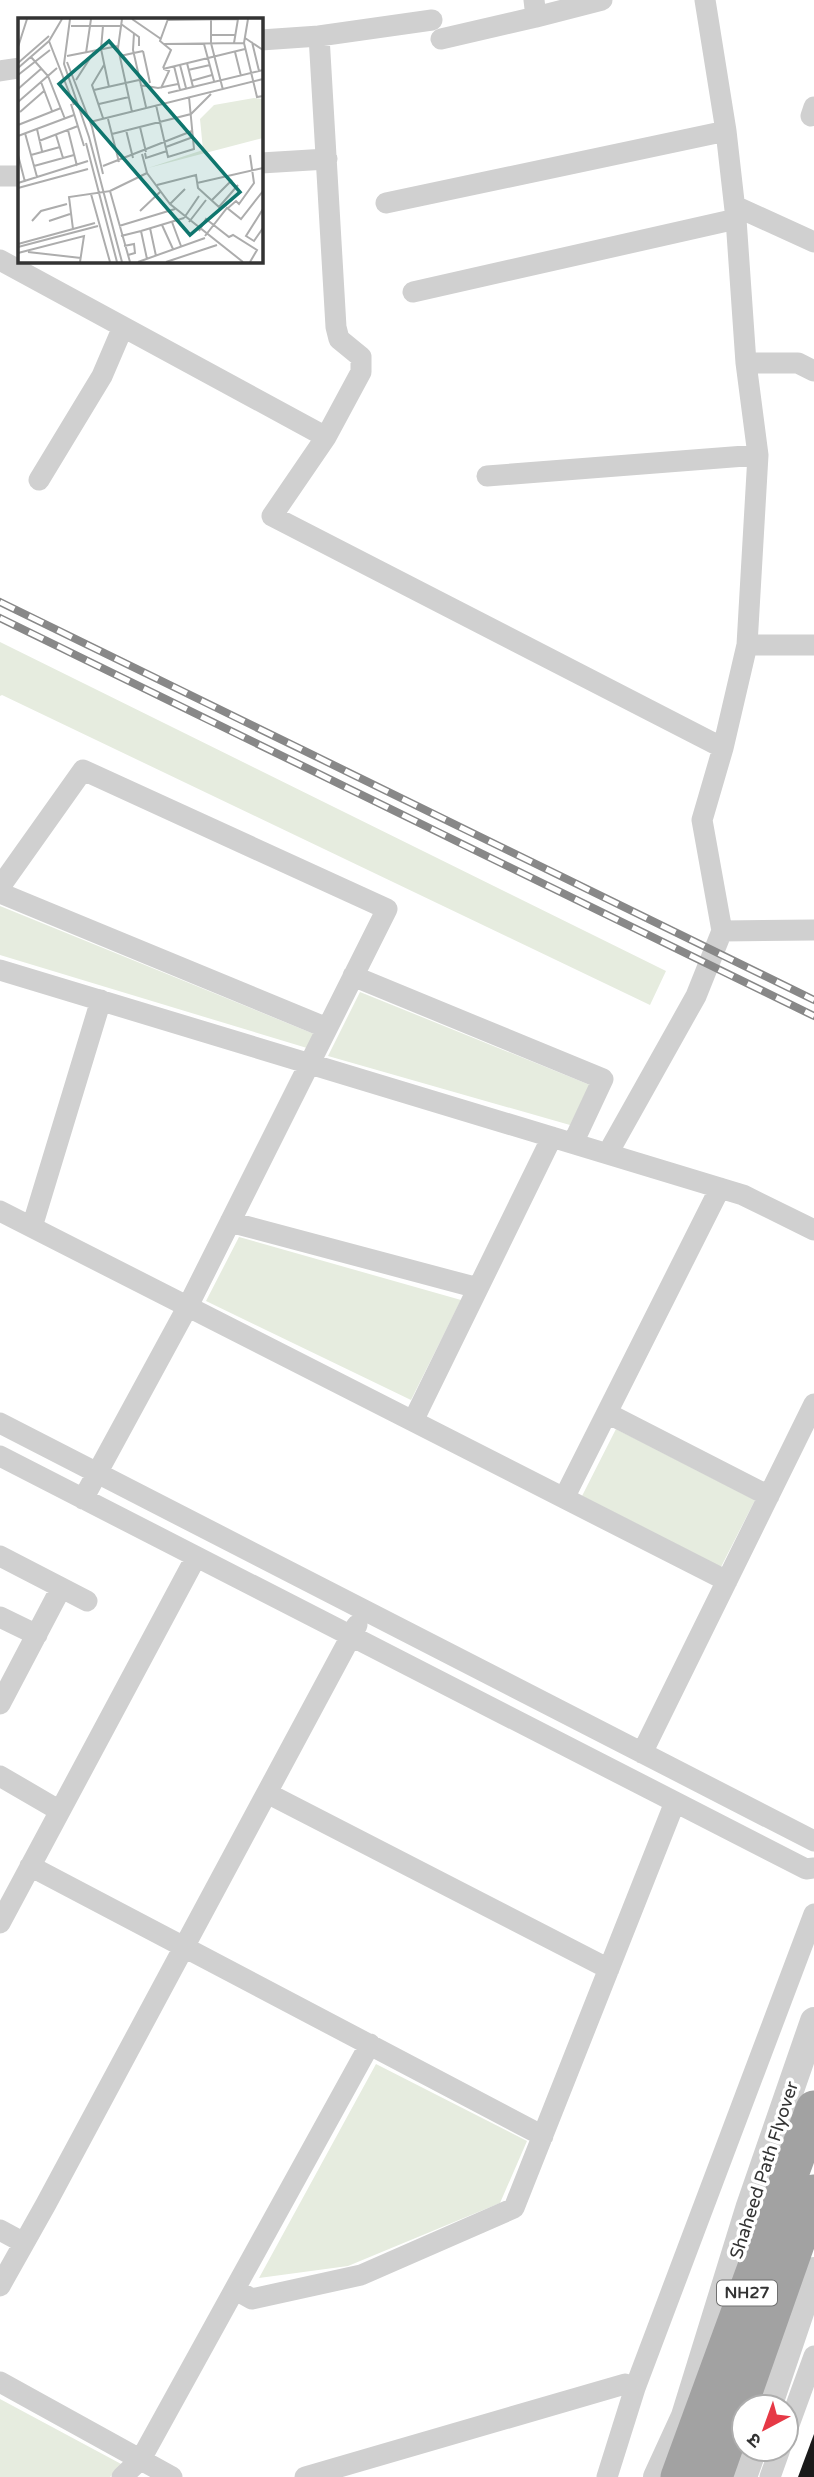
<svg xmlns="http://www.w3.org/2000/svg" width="814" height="2477" viewBox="0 0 814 2477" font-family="'Varela Round','Noto Sans Devanagari',sans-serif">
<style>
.green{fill:#e6ecdf}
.building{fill:#1a1a1a}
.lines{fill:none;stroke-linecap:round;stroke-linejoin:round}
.minor{stroke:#d0d0d0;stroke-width:21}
.tertiary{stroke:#d0d0d0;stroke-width:28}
.trunk{stroke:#a2a2a2;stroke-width:37}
.rail-casing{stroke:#888;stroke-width:8}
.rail{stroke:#fff;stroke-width:5;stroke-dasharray:16;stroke-linecap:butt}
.labels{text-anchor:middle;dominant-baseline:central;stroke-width:7;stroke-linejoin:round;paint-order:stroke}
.shield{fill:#fff;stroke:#707070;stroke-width:2}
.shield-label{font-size:16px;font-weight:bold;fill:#333}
.street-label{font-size:18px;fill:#333;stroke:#fff}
.inset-road{fill:none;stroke:#adadad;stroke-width:2}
.view{fill:#0f766e;fill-opacity:0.15;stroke:#0f766e;stroke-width:3.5}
.inset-edge{fill:none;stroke:#333;stroke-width:3.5}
</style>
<rect width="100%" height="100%" fill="#fff"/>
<path class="green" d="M0,642L666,971L650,1005L2,695L0,696Z
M0,906L314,1034L307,1048L0,955Z
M360,992L590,1085L570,1125L328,1056Z
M239,1237L461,1300L411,1400L206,1301Z
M616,1429L755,1500L721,1567L582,1496Z
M376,2064L527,2141L500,2203L348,2266L259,2278Z
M0,2399L123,2465L110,2477H0Z"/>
<path class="building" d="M814,2434V2477H798Z"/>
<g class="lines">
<path class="minor" d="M534,0L536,17L602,0
M319,36L432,20
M441,39L536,17
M261,40L319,36L336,327L339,339L361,357V372L326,437L272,516L723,748
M0,71L19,68
M811,116L814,107
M261,163L327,159
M0,176H19
M386,203L726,131
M735,206L814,242
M0,260L326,437
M413,292L736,219
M746,363H798L814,371
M487,476L758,455
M39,480L102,376L123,327
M747,645H814
M0,887L83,770L387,909L188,1306L83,1499
M0,893L327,1028
M722,931L814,930
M0,970L743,1195L814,1230
M353,976L603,1079L573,1143
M608,1153L696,996L722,931L702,820L723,748L747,645L758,455L746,363L736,219L726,131L705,0
M0,1211L727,1581
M230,1222L478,1288
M32,1227L101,1000
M607,1413L769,1496
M413,1421L552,1137
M0,1423L814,1841
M0,1456L806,1869L814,1868
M564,1498L720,1188
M0,1556L87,1601
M0,1617L37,1635
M0,1704L61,1588
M642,1753L814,1404
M0,1776L60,1811
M267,1793L609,1969
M30,1866L543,2136
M0,1923L196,1557
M0,2230L24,2243
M0,2286L46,2204L357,1625
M236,2290L252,2299L361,2275L514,2208L675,1802
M0,2382L172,2477
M786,2433L814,2356
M122,2477L141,2459L370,2044
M305,2477L625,2384L635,2388
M607,2477L635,2388L814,1914
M770,2477L780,2449"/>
<path class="tertiary" d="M768,2407L814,2271
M657,2477L685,2416L750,2206L814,2021
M743,2477L753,2449"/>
<path class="trunk" d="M679,2477L814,2109
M714,2477L814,2193"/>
<defs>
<path id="rail" d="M0,602L814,1000
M0,618L814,1016"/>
</defs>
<use href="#rail" class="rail-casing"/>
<use href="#rail" class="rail"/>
</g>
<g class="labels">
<rect class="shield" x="717" y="2280.5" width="60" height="25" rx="5"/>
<g class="shield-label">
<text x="747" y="2293">NH27</text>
</g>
<g class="street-label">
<text transform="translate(764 2170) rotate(-72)">Shaheed Path Flyover</text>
</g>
</g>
<g transform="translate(18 18)">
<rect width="245" height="245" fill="#fff"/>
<path d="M236,80L245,81V120L130,150L185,132L182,101L196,87Z" fill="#e6ecdf"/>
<path class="inset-road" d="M52,1L46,46L71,119L104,244M104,1L100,30L114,94M114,1L143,21M193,1V25L205,72M230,1L226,25L239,79L245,78M150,2L220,1M103,6L121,19V28M53,8H102M85,8L83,31L91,69M116,15L115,32L128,89M193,17H218M227,20L245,32M31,23L56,87M234,24L241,53M216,25L220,1M146,26L226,25M186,26L196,63M0,29L9,1M125,33L132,65M217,34L223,58M68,35L73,1M49,38L100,28M102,38L125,33M13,39L30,58L47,101M49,44L74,109L85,156M0,45L31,18M169,45L175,69M162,47L168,70M156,48L162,72M0,50L31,23L44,1M145,50L153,32L142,23L150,1M145,51L227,31M170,52L192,47M0,57L32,32M58,62L76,34M173,63L194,57M23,64L34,93M122,67L140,70L160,66M143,70L151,53L146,51M0,71L24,50M76,72L121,62M150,75L245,52M0,84L39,50M53,86L66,128M81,86L111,79M138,87L150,139L176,131L171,79M2,94L26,73M85,100L74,67L86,47M90,101L101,144M72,104L245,61M0,107L43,90M122,109L128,134M19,111L24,133M50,112L59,148M108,112L115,140M7,115L19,159M94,116L173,96L193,76M38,117L45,140M0,118L56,97M21,123L60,108M68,125L99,244M148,129L175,119M127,135L128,140L149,133M124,136L129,155L152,186L225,244M0,137L7,164M13,137L42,129M16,148L56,137M85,148L174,113M0,165L70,143M179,165L245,150M139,167L178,157L180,170L201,189L220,167M0,170L70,151M92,173L129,155M73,176L92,244M194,182L214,162M152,186L167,171M210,190L218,183L221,186L236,165L232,137M245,191L228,218L236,223L245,210M122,193L142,174M166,200L181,178M14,203L23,193L49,186M31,203L52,196M154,204L163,228M171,204L188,182M144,207L155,231M101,208L157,191M132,210L138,238M55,211L51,179L92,173L112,244M123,213L166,200M181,213L188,201L211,219L215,217L239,232L232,244M103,218L123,213L129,241M187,218L209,190L223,201L245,173M0,226L77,205M106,228L116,226L117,235L110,237M0,229L80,208M10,234L63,240M0,235L66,218L62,244M120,244L187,220M148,244L199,227"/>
<path class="view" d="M91,23L222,174L172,217L41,66Z"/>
<rect width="245" height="245" class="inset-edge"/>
</g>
<g transform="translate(765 2428) rotate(221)"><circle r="33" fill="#ffffff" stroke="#adadad" stroke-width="2"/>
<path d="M0-5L12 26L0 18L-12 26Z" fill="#e63946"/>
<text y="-10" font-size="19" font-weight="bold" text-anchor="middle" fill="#333333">उ</text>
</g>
</svg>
